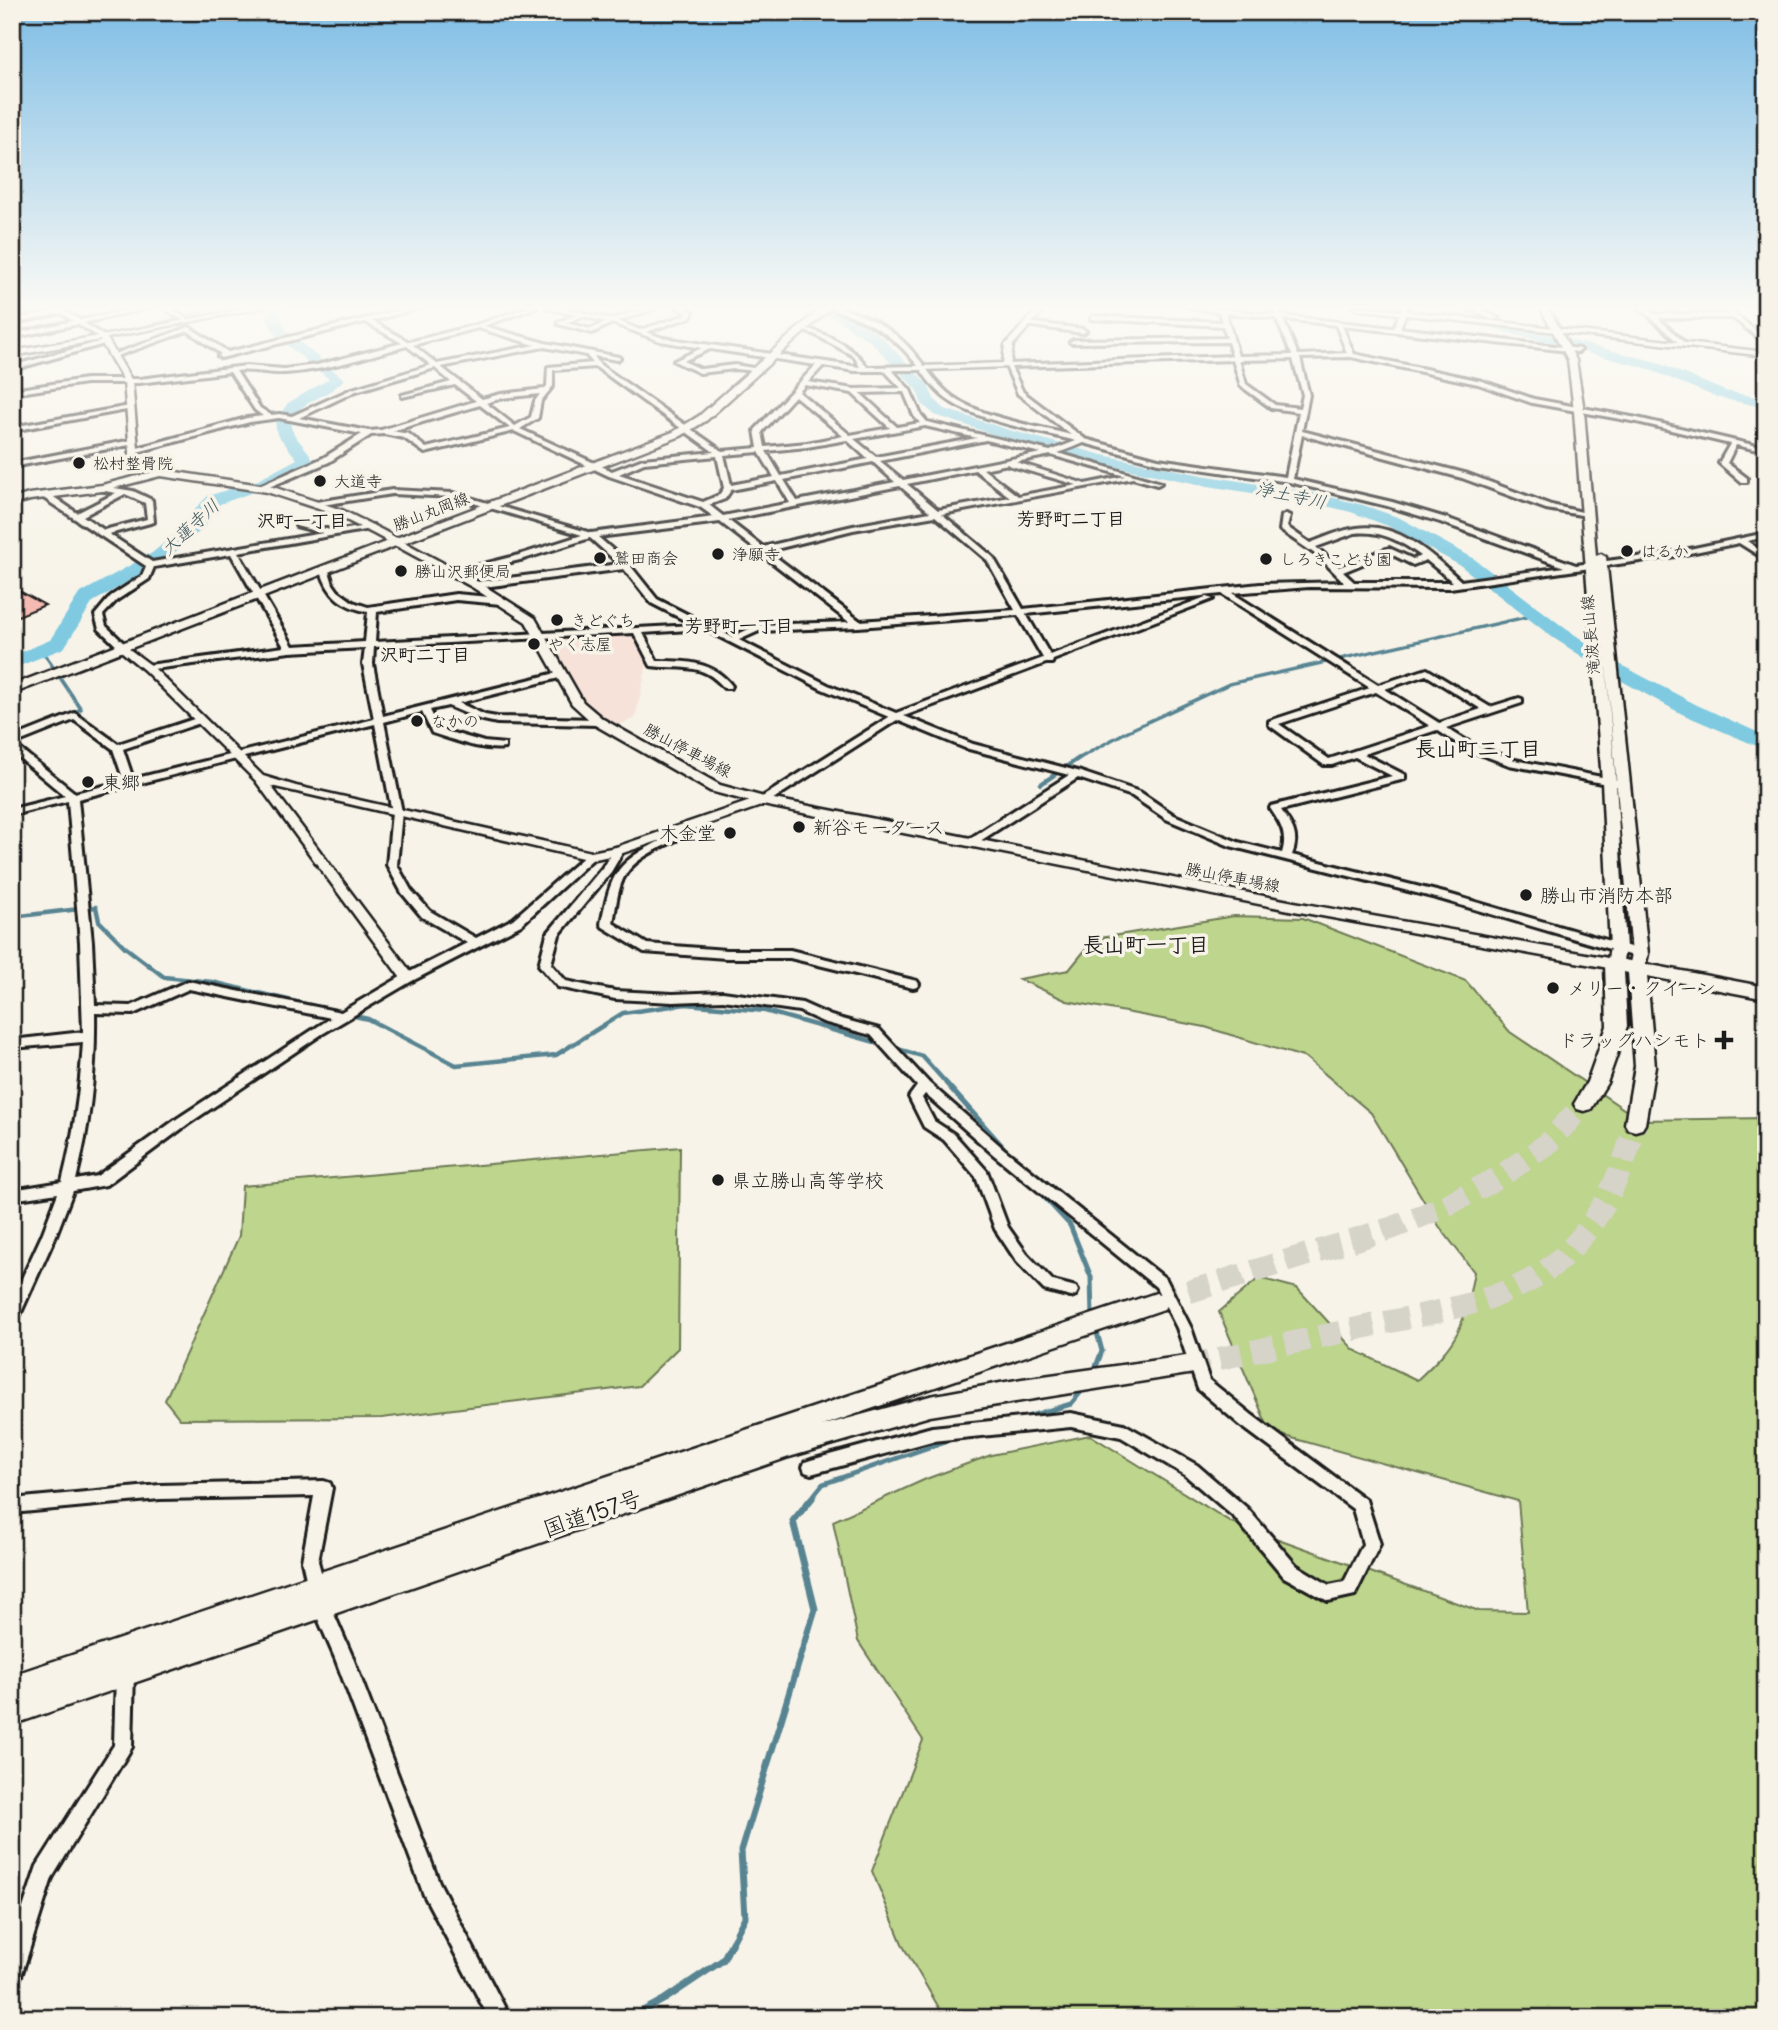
<svg xmlns="http://www.w3.org/2000/svg" width="1778" height="2030" viewBox="0 0 1778 2030" font-family="Delius,'Klee One',sans-serif">
<style>
.built{fill:#f6e2d8}
.green{fill:#bdd58c;stroke:#6c7854;stroke-width:2}
.lines{fill:none;stroke-linecap:round;stroke-linejoin:round}
.stream-far4{stroke:#588492;stroke-width:2.5}
.stream-far3{stroke:#588492;stroke-width:3.5}
.stream-far2{stroke:#588492;stroke-width:4.5}
.stream-far1{stroke:#588492;stroke-width:5}
.stream{stroke:#588492;stroke-width:7}
.river{fill:#80cae1;fill-rule:evenodd}
.building{fill:#f5bab1;stroke:#1c1c1c;stroke-width:2}
.trunk-tunnel{stroke:#d6d3c9;stroke-width:23;stroke-dasharray:23 11;stroke-linecap:butt}
.minor-casing{stroke:#1c1c1c;stroke-width:6}
.tertiary-casing{stroke:#1c1c1c;stroke-width:5}
.secondary-casing{stroke:#1c1c1c;stroke-width:5}
.primary-casing{stroke:#1c1c1c;stroke-width:5}
.trunk-casing{stroke:#1c1c1c;stroke-width:5}
.minor{fill:#f7f3e8;fill-rule:evenodd}
.tertiary{fill:#f7f3e8;fill-rule:evenodd}
.secondary{fill:#f7f3e8;fill-rule:evenodd}
.primary{fill:#f7f3e8;fill-rule:evenodd}
.trunk{fill:#f7f3e8;fill-rule:evenodd}
.poi-dot{fill:#1c1c1c;stroke:#f7f3e8;stroke-width:2.5}
.labels{text-anchor:middle;dominant-baseline:central;stroke-width:7;stroke-linejoin:round;paint-order:stroke}
.far-poi-label{font-size:16px;fill:#1c1c1c;stroke:#f7f3e8;text-anchor:start}
.far-street-label{font-size:16px;fill:#1c1c1c;stroke:#f7f3e8}
.far-water-label{font-size:18px;font-style:italic;fill:#3f5961;stroke:#f7f3e8}
.far-neighbourhood-label{font-size:18px;font-weight:bold;fill:#1c1c1c;stroke:#f7f3e8}
.poi-label{font-size:19px;fill:#1c1c1c;stroke:#f7f3e8;text-anchor:start}
.neighbourhood-label{font-size:21px;font-weight:bold;fill:#1c1c1c;stroke:#f7f3e8}
.near-street-label{font-size:23px;fill:#1c1c1c;stroke:#f7f3e8}
</style>
<rect width="100%" height="100%" fill="#f7f3e8"/>
<filter id="ink" filterUnits="userSpaceOnUse"><feTurbulence type="fractalNoise" baseFrequency=".0143" numOctaves="2"/><feDisplacementMap in="SourceGraphic" scale="14" xChannelSelector="R" yChannelSelector="G"/><feConvolveMatrix kernelMatrix="1 2 1 2 8 2 1 2 1" color-interpolation-filters="sRGB"/></filter>
<g filter="url(#ink)">
<path class="built" d="M630,634L646,659L647,664L635,718L617,726L597,713L581,699L550,637Z"/>
<path class="green" d="M1234,916L1303,918L1466,981L1510,1032L1640,1120L1766,1118V2018H945L903,1946L872,1871L923,1740L858,1641L833,1521L926,1479L991,1455L1090,1435L1231,1522L1479,1611L1528,1612L1518,1501L1270,1432L1219,1312L1259,1278L1297,1288L1354,1350L1417,1380C1460,1340 1463,1329 1474,1272L1439,1226L1371,1113L1306,1058L1205,1027L1067,1001L1019,979L1069,970L1094,939Z
M680,1147L678,1348L639,1386L382,1418L180,1419L165,1400L239,1236L242,1186Z"/>
<g class="lines">
<path class="stream-far4" d="M126,332L217,307
M12,358L90,342"/>
<path class="stream-far3" d="M26,733L81,709L43,652
M1076,760L1126,732L1229,684L1535,615"/>
<path class="stream-far2" d="M1041,784L1079,758
M12,917L96,907L99,921L125,947L164,977L212,982L318,1007
M350,1015L368,1019L456,1065L556,1055L623,1013L686,1004L765,1011L882,1044
M894,1048L922,1056L948,1085"/>
<path class="stream-far1" d="M946,1083L1013,1158
M1035,1187L1070,1225L1091,1277L1092,1318
M1093,1374L1102,1351L1096,1329
M1020,1419L1071,1404L1085,1387
M810,1500L823,1484L958,1437"/>
<path class="stream" d="M630,2018L665,1999L723,1960L745,1917L741,1851L815,1609L793,1521L812,1498"/>
<path class="river" d="M273,307H285L280,317L287,331L344,379C330,397 301,400 290,421C291,438 307,446 314,461L312,464L270,486L220,504L210,513L205,527L164,561L93,602L64,648L12,669V656L50,640L79,594L152,553L191,521L196,508L208,496L258,480L297,459L277,434L275,421L288,403L329,379L277,337L266,317Z
M799,307H821L842,311L881,336L928,385L934,399L945,409L1009,430L1103,455L1202,475L1314,493L1363,505L1400,518L1473,558L1566,629L1623,666L1697,705L1766,736V750L1682,714L1609,674L1552,637L1461,566L1388,526L1351,512L1314,503L1202,485L1103,464L998,436L935,415L922,404L916,389L871,342L833,317L800,310Z
M1455,307C1476,305 1495,320 1515,326L1653,361L1725,391L1766,399V408L1716,397L1643,367L1505,332L1484,325Z"/>
</g>
<path class="building" d="M12,587L45,605L18,616L12,613Z"/>
<g class="lines">
<path class="trunk-tunnel" d="M1156,1302L1395,1227L1443,1207L1498,1178L1546,1145L1584,1104
M1186,1366C1248,1352 1311,1339 1373,1325C1425,1314 1480,1306 1527,1282C1586,1252 1620,1185 1635,1124"/>
<defs>
<path id="minor" d="M142,307H152L84,323L104,336V338L102,339L78,324L12,338V334L73,321L61,313L12,324V320L62,309L80,320Z
M162,307H169L191,321L186,322Z
M413,307H422L372,321L409,342L476,325L529,307H537L484,326L545,343L619,357L620,358L617,360L594,356L599,364L722,451L758,448L755,430L816,365L710,349L683,361L701,369L735,365L759,369L756,371L735,369L700,373L674,361L702,348L660,341L612,323L592,333L558,324V322L576,315L548,308L547,307H556L612,319L651,307H659L618,321L640,330L686,315L687,313L677,307H684L693,312L691,317L646,332L663,338L860,367L854,356L814,334L800,330L802,327C826,334 853,346 867,367L918,366C896,337 869,319 834,310L836,307C869,315 896,330 917,357C929,371 938,387 953,397C982,418 1037,426 1071,435L1018,394L1005,364L1232,356L1228,342L1071,343L1070,342L1073,340L1227,338L1223,326L1091,319L1093,316L1222,322L1219,312L1188,307H1203L1394,328L1402,307H1408L1400,328L1580,349L1581,350L1578,352L1342,326L1354,354L1482,381L1534,399L1637,418L1766,448V452L1736,445L1727,463L1747,478V482H1741L1719,463L1730,444L1637,422L1532,403L1478,384L1351,357L1300,358L1309,395L1302,431L1468,474L1551,505L1591,514L1587,516L1546,509L1462,478L1302,435L1293,479L1392,502L1446,518L1576,565L1675,552L1766,533V537L1747,541L1766,554V560L1739,543L1675,556L1450,588L1309,587L1232,593L1378,685L1427,669L1490,707L1519,698L1522,699V703L1446,728L1472,744L1515,760L1617,780L1622,783L1617,786L1509,765L1464,748L1437,730L1364,754L1405,775V779L1281,810C1292,825 1300,836 1292,855L1448,894L1644,951L1646,954L1640,958L1440,899L1230,846L1166,819L1132,796L1078,778L977,843H969L968,841L969,839L1069,775L965,748L897,720L767,803H759V799L889,717L822,689L704,629L643,633L657,661C686,661 713,661 732,686L730,688H724C702,661 681,670 651,666L634,633L374,647L373,664L383,716L560,672L563,673V677L459,703L485,715L497,717L599,719L604,722L599,725L497,723L479,719L448,706L430,710L439,729L484,742L505,744V748C480,751 455,740 432,733L422,712L384,722L402,812L397,865L411,890L430,911L476,938L513,919L587,854L591,853L596,856L521,925L412,981L322,1034L188,1124L106,1185L73,1191L56,1235L19,1317L17,1321L12,1323V1300L42,1235L58,1193L12,1200V1190L62,1182C74,1135 80,1090 83,1042L12,1048V1040L83,1032L80,942L68,801L12,815V809L65,796L12,752V738L75,713L118,744L197,718H203V722L123,749L133,779L374,719L363,664L365,648L290,652L145,670V666L148,665L284,647L231,554L154,567L149,579L117,600L103,615L106,626L130,649L128,651H122L99,629L95,615L111,596L142,576L146,566L42,497V493H48L77,513L116,493L99,490V486H102L133,491L152,500L154,522L109,534L152,562L323,533L296,526V522H299L334,531L373,525V529H370L238,552L293,646L365,642L368,612C342,606 329,597 321,571L325,568L329,571L333,584L338,591L353,602L368,607L456,594L501,598L505,601L501,604L456,600L377,612L375,642L694,625L651,603L624,569L476,588L472,585L476,582L619,564L590,538L524,559L452,576L448,573L519,555L582,535L453,497L392,494L316,506L312,504L316,502L392,490L453,493L591,533L714,517L700,507L609,476L514,431L425,453L404,438L384,434L371,435L329,462L262,490H259V486L323,458L362,434L279,418L250,422L130,454V450L247,418L263,416L255,410L230,372L139,383H86L12,394V390L86,379H139L246,366L284,369L317,365L402,343L365,322L221,358L218,356L221,354L188,331L117,356L112,355L189,327L228,352ZM1226,313L1276,318L1292,355L1238,356ZM583,316L606,322L591,329L566,323ZM1283,319L1336,325L1347,353L1298,355ZM478,328L535,345L437,364L413,345ZM407,346L431,365L352,389L292,416L279,414L271,415L260,408L236,371C253,369 268,374 285,373C326,371 367,356 407,346ZM544,347L586,355L593,363L548,367L547,386L544,389L501,394L482,399L441,367ZM1293,359L1303,395L1300,408L1275,405L1246,384L1239,360ZM1233,360L1241,386L1271,408L1299,412L1286,477L1158,459L1085,439L1023,392L1011,367ZM823,366L855,371H885L901,388L854,389L808,382ZM596,367L714,452L643,459L612,471L520,429L538,418L541,401L553,386V370ZM435,368L451,382L402,395V397L455,385L476,401L381,430L369,431L299,418L356,391ZM892,370H921C929,382 938,394 951,402C980,421 1041,432 1076,441L1050,451L927,422L921,415L910,390ZM805,385L852,393L890,428L850,435L799,392ZM904,392L914,416L920,423L897,427L860,393ZM540,394L535,401L531,417L515,426L486,403L502,398ZM795,396L843,436L807,443L765,447L762,432ZM480,405L510,428L426,448L409,434L392,431ZM925,426L977,438L876,457L854,439ZM847,440L868,459L781,476L766,451L807,447ZM986,440L1041,453L903,480L880,461ZM1084,443L1158,463L1289,482L1387,506L1440,522L1564,567L1461,581C1433,556 1399,522 1357,528C1341,530 1326,537 1310,543L1287,527L1290,516L1286,514L1282,516L1280,530L1318,556L1344,582L1260,584L1023,609L993,557L942,514L1133,478L1157,485L1161,483L1058,453ZM759,452L774,477L731,485L724,455ZM1051,455L1125,476L1085,484L1016,462ZM717,456L724,488L719,495L703,502L619,474L644,463ZM873,462L895,482L797,501L784,480ZM1008,464V465L1077,485L1018,496L983,469ZM975,470L1010,497L938,510L907,484ZM777,481L790,503L723,516L709,505L725,499L731,490ZM900,486L930,512L853,526L763,547L728,520ZM125,494L145,503L147,519L104,530L83,516ZM935,516L987,560L1015,610L860,621L768,551L853,530ZM720,522L849,622L757,625L732,637L657,599L629,564L598,537ZM1355,533C1381,530 1401,541 1421,556L1413,559L1389,548L1339,567L1316,547ZM1389,553L1413,565L1426,560L1453,582H1354L1343,572ZM1222,594L1370,688L1269,721V725L1324,765H1332L1355,757L1392,776L1271,806L1270,808C1280,823 1288,834 1282,853L1238,842L1174,815L1140,792L1081,772L973,744L904,716L1046,663H1052L1053,660L1213,599L1206,597L1050,655L1026,614ZM1018,615L1043,658L896,713L828,685L739,640L759,631L858,627ZM1426,675L1481,709L1439,723L1385,689ZM1376,692L1430,726L1329,759L1279,724ZM74,720L113,749L124,781L75,793L14,744ZM375,724L392,812L387,865L402,893L422,917L467,943L404,975L341,1012L188,981L131,1006L95,1005L92,942L78,799ZM189,989L331,1018L178,1118L97,1176L76,1180C90,1124 96,1070 95,1013L133,1014Z
M1639,307H1645L1654,314H1728L1720,307H1726L1766,339V344L1733,318H1658L1687,345L1682,346Z
M1027,322L1083,329L1086,331L1083,333L1025,325Z
M106,340L108,341V343L12,370V366Z
M130,406L132,407V409L12,431V427Z
M132,440L136,442L135,444L12,467V463Z
M693,823L697,824L698,826L697,828C674,845 636,852 623,879C617,892 616,908 613,923L647,944L726,950H790L917,981L919,984L917,987L913,988L790,958H726L644,952L603,927L601,924C612,872 615,863 664,839C674,834 683,827 693,823Z
M619,847L624,850L611,872L559,935L551,964L566,981L594,987L615,991L673,994L723,992L802,1003L831,1016L879,1029L929,1083L1004,1149L1166,1279L1191,1328L1209,1380L1252,1415L1366,1500L1380,1544L1355,1595L1328,1601L1284,1577L1235,1518L1185,1475L1121,1437L1071,1427L932,1441L811,1474L805,1472L803,1467L805,1462L811,1460L932,1427L1071,1413L1124,1424L1197,1465L1247,1508L1296,1565L1329,1585L1344,1582L1363,1544L1353,1509L1240,1425L1198,1389L1177,1328L1156,1287L994,1155L925,1094L922,1098L934,1121L954,1134L987,1171L1008,1227L1027,1254L1053,1281L1076,1287L1078,1291L1076,1295L1071,1297L1044,1290L1017,1262L995,1229L976,1177L944,1140L924,1127L909,1097L917,1086L871,1035L823,1022L799,1011L723,1000L673,1002L615,999L558,987L539,965L547,934L602,868L615,848Z
M324,1481L330,1483L332,1488L318,1561L330,1605L353,1658L439,1882L510,2018H489L424,1895L335,1658L312,1605L302,1561L314,1496L160,1499L12,1513V1499L160,1485Z
M125,1663L131,1666L134,1672L132,1747L52,1878L22,1973L19,1980L12,1983V1941L37,1866L114,1745L116,1672L119,1666Z"/>
<path id="tertiary" d="M252,307H265L102,339L98,337Z
M1039,307H1046L1013,345L1010,367L922,370L918,368L922,366L1003,363L1005,345Z
M1272,307H1278L1282,319H1276Z
M1352,307H1369L1766,352V356L1355,309Z
M1468,307H1477L1499,318L1492,320Z
M161,470L164,471V475L102,491L30,500L12,505V499L29,494L102,485Z
M125,646L152,666L263,776L296,786L591,852L616,847L759,798H767L769,801L767,804L623,853L591,860L271,786L413,975L415,978L408,982L403,981L255,780L144,670L121,651L120,649Z"/>
<path id="secondary" d="M1540,307H1548L1576,360L1584,411L1596,556L1601,554L1606,557L1648,954L1645,967L1637,972L1629,967L1632,954L1603,633L1616,782L1626,948L1622,964L1614,969L1294,911L763,805L710,791L595,725L572,704L526,622L472,587L374,534L334,514L267,492L161,476L131,464L124,381L100,340L12,356V351L105,335L132,381L139,460L163,470L273,487L342,510L382,530L480,583L535,618L583,702L603,719L720,785L764,797L1294,902L1608,958L1610,948L1602,782L1574,411L1568,360Z"/>
<path id="primary" d="M822,307H832L707,420L681,436L12,694V685L673,432L699,416Z"/>
<path id="trunk" d="M1614,958L1766,987V999L1647,976L1655,1066L1645,1124L1642,1129L1635,1131L1628,1129L1625,1124L1635,1066L1628,973L1624,972L1627,1026L1607,1083L1591,1109L1584,1111L1577,1109L1574,1104L1587,1082L1607,1026L1605,964Z
M1156,1293L1164,1295L1168,1302L1164,1309L821,1426L930,1396L1022,1379L1186,1356L1194,1359L1198,1366L1194,1373L930,1416L789,1457L12,1725V1675Z"/>
</defs>
<use href="#minor" class="minor-casing"/>
<use href="#tertiary" class="tertiary-casing"/>
<use href="#secondary" class="secondary-casing"/>
<use href="#primary" class="primary-casing"/>
<use href="#trunk" class="trunk-casing"/>
<use href="#minor" class="minor"/>
<use href="#tertiary" class="tertiary"/>
<use href="#secondary" class="secondary"/>
<use href="#primary" class="primary"/>
<use href="#trunk" class="trunk"/>
</g>
</g>
<linearGradient id="sky" x2="0" y2="1"><stop stop-color="#7ebde5"/><stop offset="0.52" stop-color="#fbfaf5"/><stop offset="1" stop-color="#fbfaf5" stop-opacity="0"/></linearGradient>
<rect width="1778" height="591" fill="url(#sky)"/>
<g class="poi-dot">
<circle cx="79" cy="463" r="7"/>
<circle cx="320" cy="481" r="7"/>
<circle cx="1627" cy="551" r="7"/>
<circle cx="718" cy="554" r="7"/>
<circle cx="600" cy="558" r="7"/>
<circle cx="1266" cy="559" r="7"/>
<circle cx="401" cy="571" r="7"/>
<circle cx="557" cy="620" r="7"/>
<circle cx="534" cy="644" r="7"/>
<circle cx="417" cy="721" r="7"/>
<circle cx="88" cy="782" r="7"/>
<circle cx="799" cy="827" r="7"/>
<circle cx="730" cy="833" r="7"/>
<circle cx="1526" cy="895" r="7"/>
<circle cx="1553" cy="988" r="7"/>
<path d="M1720.5 1029.5h7v7h7v7h-7v7h-7v-7h-7v-7h7z"/>
<circle cx="718" cy="1180" r="7"/>
</g>
<g class="labels">
<g class="far-poi-label">
<text x="93" y="463">松村整骨院</text>
<text x="334" y="481">大道寺</text>
<text x="1641" y="551">はるか</text>
<text x="732" y="554">浄願寺</text>
<text x="614" y="558">鷲田商会</text>
<text x="1280" y="559">しろきこども園</text>
<text x="415" y="571">勝山沢郵便局</text>
<text x="571" y="620">きどぐち</text>
<text x="548" y="644">やく志屋</text>
<text x="431" y="721">なかの</text>
</g>
<g class="far-street-label">
<text transform="translate(431 511) rotate(-21)">勝山丸岡線</text>
<text transform="translate(1590 635) rotate(-95)">滝波長山線</text>
<text transform="translate(688 750) rotate(28)">勝山停車場線</text>
<text transform="translate(1233 877) rotate(11)">勝山停車場線</text>
</g>
<g class="far-water-label">
<text transform="translate(1291 495) rotate(12)">浄土寺川</text>
<text transform="translate(190 527) rotate(-43)">大蓮寺川</text>
</g>
<g class="far-neighbourhood-label">
<text x="1071" y="518">芳野町二丁目</text>
<text x="302" y="520">沢町一丁目</text>
<text x="739" y="625">芳野町一丁目</text>
<text x="425" y="654">沢町二丁目</text>
</g>
<g class="poi-label">
<text x="102" y="782">東郷</text>
<text x="813" y="827">新谷モータース</text>
<text x="716" y="833" text-anchor="end">木金堂</text>
<text x="1540" y="895">勝山市消防本部</text>
<text x="1567" y="988">メリー・クイーン</text>
<text x="1710" y="1040" text-anchor="end">ドラッグハシモト</text>
<text x="732" y="1180">県立勝山高等学校</text>
</g>
<g class="neighbourhood-label">
<text x="1478" y="748">長山町二丁目</text>
<text x="1146" y="944">長山町一丁目</text>
</g>
<g class="near-street-label">
<text transform="translate(592 1513) rotate(-19)">国道157号</text>
</g>
</g>
<rect width="1778" height="2030" fill="none" stroke="#f7f3e8" stroke-width="42"/>
<rect x="21" y="21" width="1736" height="1988" fill="none" stroke="#1c1c1c" stroke-width="2.5" filter="url(#ink)"/>
</svg>
